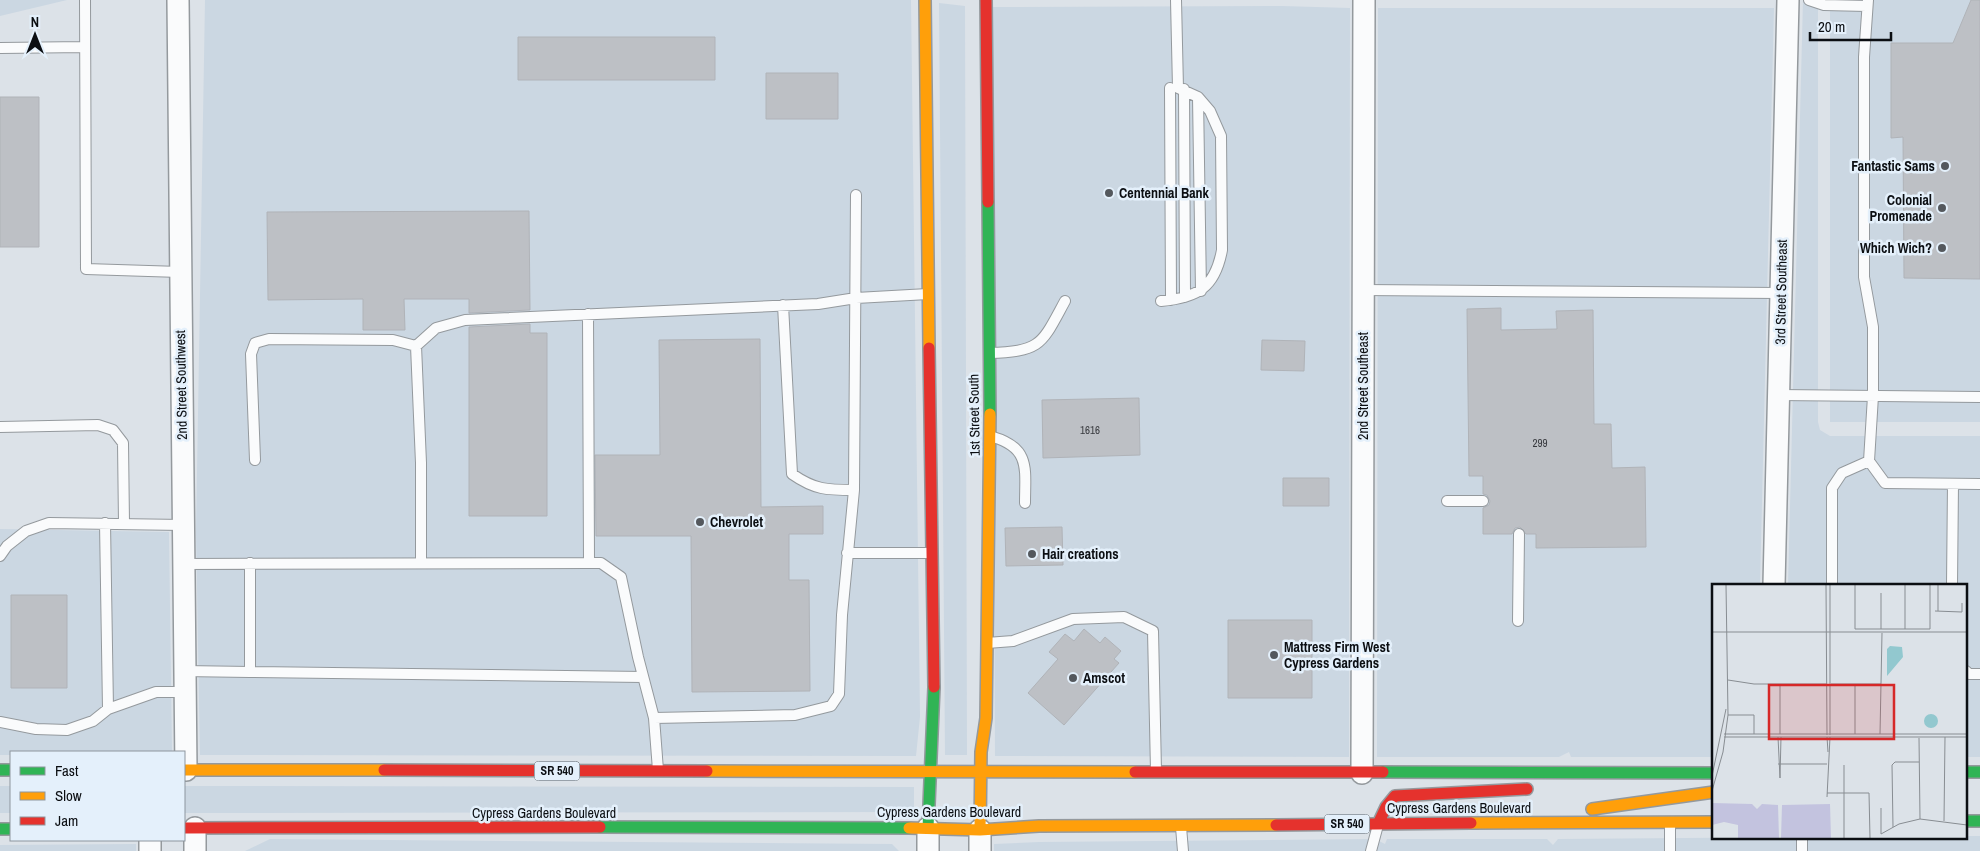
<svg xmlns="http://www.w3.org/2000/svg" width="1980" height="851" viewBox="0 0 1980 851" font-family="'Archivo Narrow',sans-serif">
<style>
.built{fill:#cbd7e2}
.building{fill:#bdc0c5;stroke:#b0b3b8}
.lines{fill:none;stroke-linecap:round;stroke-linejoin:round}
.lane-casing{stroke:#94999d;stroke-width:12}
.street-casing{stroke:#94999d;stroke-width:24}
.fast-casing{stroke:#94999d;stroke-width:14}
.slow-casing{stroke:#94999d;stroke-width:14}
.jam-casing{stroke:#94999d;stroke-width:14}
.lane{stroke:#fafbfc;stroke-width:10}
.street{stroke:#fafbfc;stroke-width:21}
.fast{stroke:#30b455;stroke-width:11}
.slow{stroke:#ff9f0a;stroke-width:11}
.jam{stroke:#e5322d;stroke-width:11}
.poi-dot{fill:#54585d;stroke:#e4f0fb;stroke-width:2}
.labels{text-anchor:middle;dominant-baseline:central;stroke-width:5;stroke-linejoin:round;paint-order:stroke}
.number-label{font-size:11px;fill:#383a3f}
.shield{fill:#e4f0fb;stroke:#4c5258;stroke-width:1}
.shield-label{font-size:12px;font-weight:bold;fill:#0b0e12}
.poi-label{font-size:14px;font-weight:bold;fill:#0b0e12;stroke:#e4f0fb;text-anchor:start}
.street-label{font-size:14px;fill:#0b0e12;stroke:#e4f0fb}
.inset-road{fill:none;stroke:#888d92;stroke-width:1}
.view{fill:#d62828;fill-opacity:0.15;stroke:#d62828;stroke-width:2.5}
.inset-edge{fill:none;stroke:#0b0e12;stroke-width:2.5}
</style>
<rect width="100%" height="100%" fill="#dce2e8"/>
<path class="built" d="M0,0H67L0,16Z
M205,0H911L920,717L916,756L200,755L196,532Z
M1803,0H1818V422L1820,430L1830,436H1980V757H1966V585H1788Z
M1830,0H1980V422H1830Z
M939,3L965,6L967,755H945Z
M1282,6L1350,8L1349,757L995,756L992,7Z
M1378,8H1774L1760,585H1714V757H1571L1569,752L1559,757H1377Z
M0,529L169,532L172,752H11V755H0Z
M0,786H11V813H0Z
M184,786L914,787V812L184,813Z
M1966,836H1980V851H994V844L1039,842L1375,839L1385,844L1387,839H1547L1553,845L1558,839Z
M270,839L892,844L899,851H245Z
M136,844V851H0V845Z"/>
<path class="building" d="M1971,0H1980V279L1904,278L1903,137L1891,138V43H1953Z
M518,37H715V80H518Z
M766,73H838V119H766Z
M0,97H39V247H0Z
M529,211L530,310L469,313V299H404L405,330H363V299L268,300L267,212Z
M1501,308V330L1557,329L1556,311L1593,310L1594,424H1611L1612,468L1645,467L1646,547L1536,548V534H1526L1520,527L1515,528L1512,534H1483V508L1489,505L1490,501L1487,495L1483,494V476H1469L1467,309Z
M530,324V333H547V516H469V327Z
M760,339L761,507L823,506V534H789V580H809L810,691L692,692L691,536H596L595,455H660L659,340Z
M1262,340L1305,341L1304,371L1261,370Z
M1139,398L1140,455L1043,458L1042,400Z
M1283,478H1329V506H1283Z
M1062,527L1063,565L1006,566L1005,528Z
M11,595H67V688H11Z
M1228,620H1312V698H1228Z
M1084,629L1100,643L1105,637L1121,651L1114,659L1119,663L1064,725L1028,693L1058,659L1049,652L1065,634L1074,641Z"/>
<g class="lines">
<defs>
<path id="lane" d="M85,0L86,269L180,272
M1809,0L1824,5L1867,6
M1868,0L1864,57V277L1873,327V396L1869,461L1885,483L1980,484
M0,48L85,47
M1170,88L1171,300
M1184,89L1185,297
M1198,97L1201,291
M1362,290L1781,293
M1161,301C1197,298 1215,288 1222,250L1221,136L1210,111L1198,97L1178,88L1176,0
M783,305L792,474C815,490 827,490 854,490L856,195
M588,314L589,563
M416,346L436,328L465,320L818,304L856,298L928,294
M989,353C1042,351 1041,345 1065,301
M1778,395L1980,397
M0,427L98,425L113,430L123,443L124,523
M993,437C1031,448 1025,470 1025,503
M255,460L251,354L255,343L269,339L393,340L416,346L421,463V562
M1447,501H1483
M105,523L108,709
M847,553H931
M0,556L7,546L26,531L49,523L183,525
M250,563V672L643,677
M183,564L589,563H601L621,577L638,657L654,718L658,770
M1832,585V488L1842,473L1869,461
M1952,585L1953,484
M1518,621L1519,534
M987,643L1013,641L1073,619L1124,617L1153,631L1156,771
M183,671L250,672
M1966,671L1969,674H1980
M654,718L795,715L831,706L839,694L842,615L854,490
M0,722L36,729L67,730L93,721L108,709L156,692H184
M1670,824V851
M1181,827L1183,851
M1802,837V851
M1371,851L1378,825"/>
<path id="street" d="M178,0L186,770
M1774,585L1788,0
M1362,773L1364,0
M195,828V851
M928,828V851
M150,840V851
M980,851V830"/>
<path id="fast" d="M988,202L990,414
M0,770H11
M1383,772L1714,773
M1966,772H1980
M1966,821H1980
M600,827L909,828
M928,828L934,687
M0,829H11"/>
<path id="slow" d="M925,0L929,348
M184,770H384
M707,771L1135,772
M1592,809L1714,792
M1471,823L1714,822
M909,828L980,830L1039,826L1276,825
M980,830L981,752L986,718L990,414"/>
<path id="jam" d="M986,0L988,202
M929,348L934,687
M384,770L707,771
M1135,772H1383
M1378,824L1386,807L1395,796L1527,789
M1276,825L1471,823
M184,828L600,827"/>
</defs>
<use href="#lane" class="lane-casing"/>
<use href="#street" class="street-casing"/>
<use href="#fast" class="fast-casing"/>
<use href="#slow" class="slow-casing"/>
<use href="#jam" class="jam-casing"/>
<use href="#lane" class="lane"/>
<use href="#street" class="street"/>
<use href="#fast" class="fast"/>
<use href="#slow" class="slow"/>
<use href="#jam" class="jam"/>
</g>
<g class="poi-dot">
<circle cx="1945" cy="166" r="5"/>
<circle cx="1109" cy="193" r="5"/>
<circle cx="1942" cy="208" r="5"/>
<circle cx="1942" cy="248" r="5"/>
<circle cx="700" cy="522" r="5"/>
<circle cx="1032" cy="554" r="5"/>
<circle cx="1274" cy="655" r="5"/>
<circle cx="1073" cy="678" r="5"/>
</g>
<g class="labels">
<g class="number-label">
<text x="1090" y="430">1616</text>
<text x="1540" y="443">299</text>
</g>
<g class="shield">
<rect x="534.5" y="761.5" width="45" height="19" rx="4"/>
<rect x="1324.5" y="814.5" width="45" height="19" rx="4"/>
</g>
<g class="shield-label">
<text x="557" y="771">SR 540</text>
<text x="1347" y="824">SR 540</text>
</g>
<g class="poi-label">
<text x="1935" y="166" text-anchor="end">Fantastic Sams</text>
<text x="1119" y="193">Centennial Bank</text>
<text x="1932" y="200" text-anchor="end">Colonial<tspan x="1932" dy="16">Promenade</tspan></text>
<text x="1932" y="248" text-anchor="end">Which Wich?</text>
<text x="710" y="522">Chevrolet</text>
<text x="1042" y="554">Hair creations</text>
<text x="1284" y="647">Mattress Firm West<tspan x="1284" dy="16">Cypress Gardens</tspan></text>
<text x="1083" y="678">Amscot</text>
</g>
<g class="street-label">
<text transform="translate(1781 292) rotate(-89)">3rd Street Southeast</text>
<text transform="translate(181 385) rotate(-91)">2nd Street Southwest</text>
<text transform="translate(1363 386) rotate(-90)">2nd Street Southeast</text>
<text transform="translate(974 415) rotate(-91)">1st Street South</text>
<text x="1459" y="808">Cypress Gardens Boulevard</text>
<text x="949" y="812">Cypress Gardens Boulevard</text>
<text x="544" y="813">Cypress Gardens Boulevard</text>
</g>
</g>
<g transform="translate(1712 584)">
<rect width="255" height="255" fill="#dce2e8"/>
<path d="M0,219L40,220L45,225L50,220L66,221L67,254H26V241L12,238L0,241ZM118,220L119,254H69L70,221Z" fill="#c3c3df"/>
<path d="M178,62L190,63L191,73L175,92V65ZM212 137a7 7 0 1 1 14 0a7 7 0 1 1-14 0Z" fill="#92c8cf"/>
<path class="inset-road" d="M114,1L115,151M118,1V151M143,1V45H218V1M193,1V45M169,9V45M223,27L250,28V19M226,27V1M0,48H255M16,96L42,100H115M68,100V150M119,100H169M16,131H42V150M12,150H255M143,150V100M168,150L170,49M12,153H255M66,153L68,194M115,153L116,168M207,154L208,235M66,180H115M132,181V254M0,192L14,125M68,194L69,153M0,207L11,168L16,131L14,1M115,209H157L158,254M115,213L118,153M169,224V250M232,237L233,153M181,243L180,181L183,178H207M169,250L187,240L208,235L255,241"/>
<path class="view" d="M57,101H182V155H57Z"/>
<rect width="255" height="255" class="inset-edge"/>
</g>
<rect x="10" y="751" width="175" height="90" fill="#e4f0fb" stroke="#8d969e"/>
<rect x="20" y="767" width="25" height="8" fill="#30b455" stroke="#8d969e"/>
<text x="55" y="776" font-size="15" fill="#0b0e12">Fast</text>
<rect x="20" y="792" width="25" height="8" fill="#ff9f0a" stroke="#8d969e"/>
<text x="55" y="801" font-size="15" fill="#0b0e12">Slow</text>
<rect x="20" y="817" width="25" height="8" fill="#e5322d" stroke="#8d969e"/>
<text x="55" y="826" font-size="15" fill="#0b0e12">Jam</text>
<g transform="translate(35 35)" stroke="#e4f0fb" stroke-width="4" paint-order="stroke">
<path d="M0-4L9 19L0 12L-9 19Z" fill="#0b0e12"/>
<text y="-8" font-size="14" font-weight="bold" text-anchor="middle" fill="#0b0e12">N</text>
</g>
<path d="M1810 32v8h81v-8" fill="none" stroke="#0b0e12" stroke-width="2.5"/>
<text x="1818" y="32" font-size="15" fill="#0b0e12" stroke="#e4f0fb" stroke-width="4" paint-order="stroke">20 m</text>
</svg>
